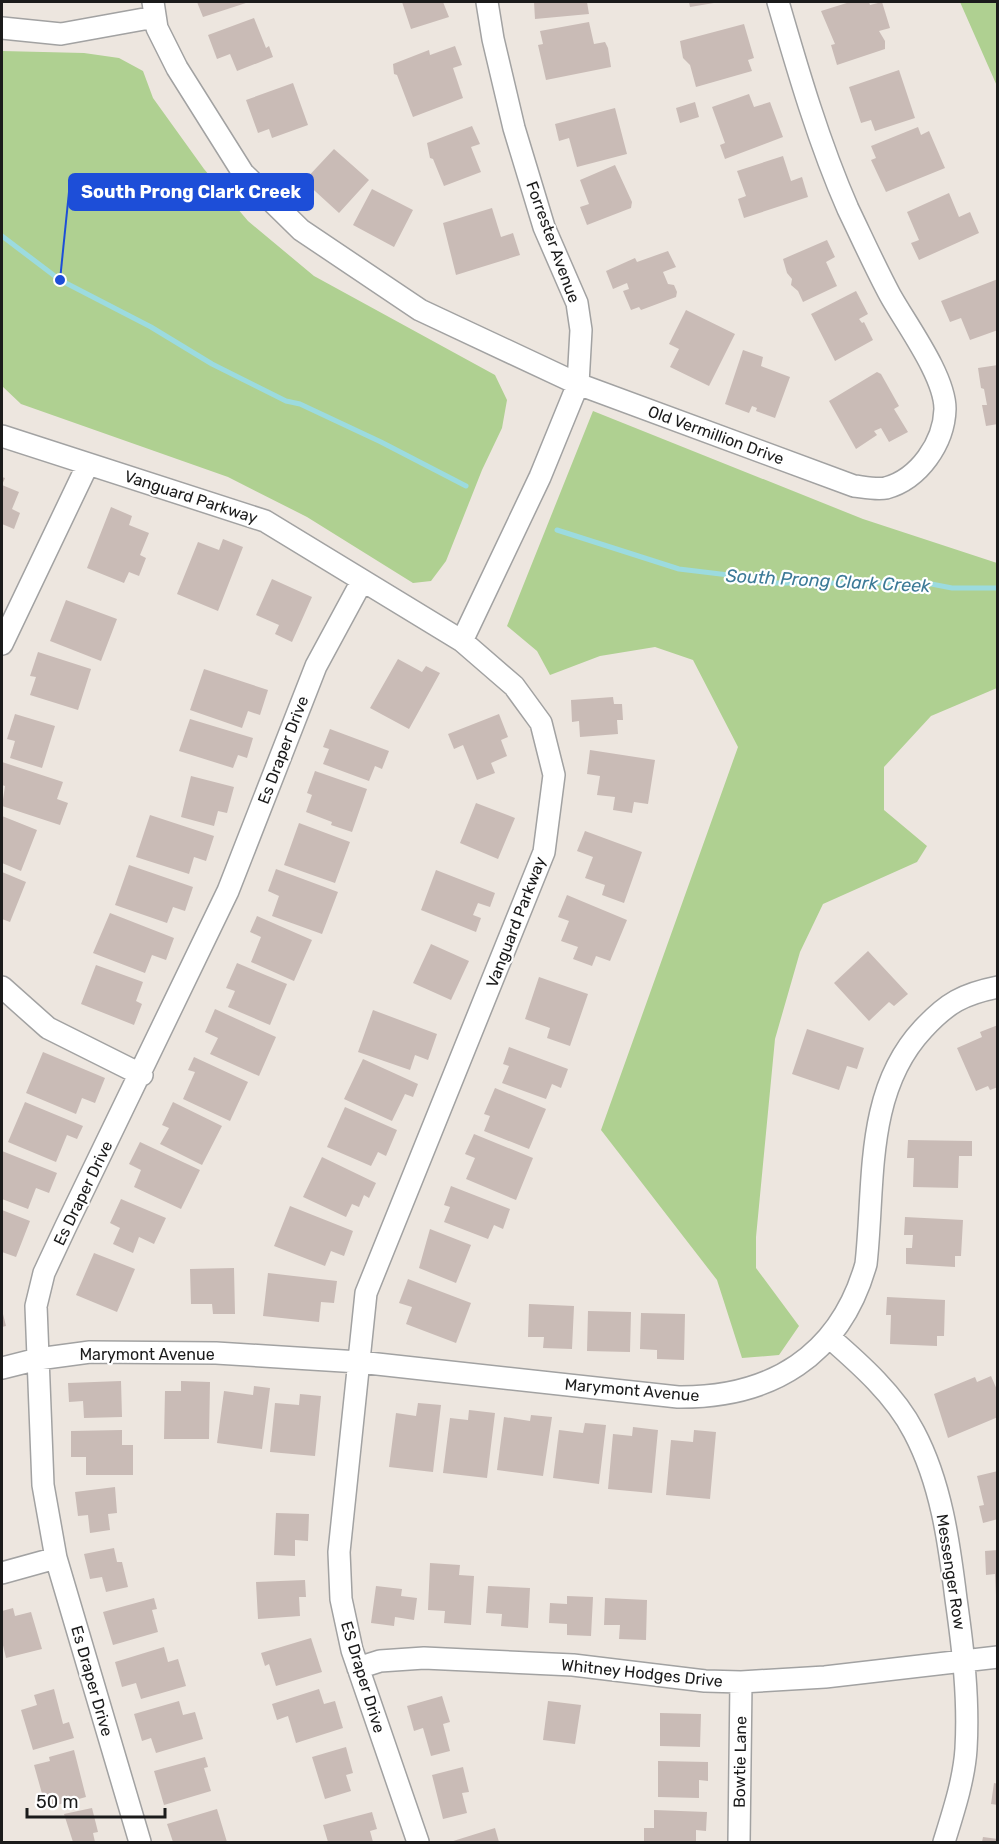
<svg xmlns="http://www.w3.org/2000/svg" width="999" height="1844" viewBox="0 0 999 1844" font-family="Rubik,sans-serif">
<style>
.forest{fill:#afd091}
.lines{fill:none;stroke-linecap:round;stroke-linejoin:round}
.stream{stroke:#9cdbdf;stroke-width:5}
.building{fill:#c9bbb6}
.minor-casing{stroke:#a2a2a2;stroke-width:24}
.minor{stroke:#fff;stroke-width:21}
.labels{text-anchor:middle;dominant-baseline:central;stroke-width:4.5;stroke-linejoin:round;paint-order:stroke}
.street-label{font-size:16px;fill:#1b1b1b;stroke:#fff}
.water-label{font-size:18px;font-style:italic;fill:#3c7a97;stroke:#fff}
.leader{fill:none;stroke:#1d4ed8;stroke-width:2}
.callout-dot{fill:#1d4ed8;stroke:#fff;stroke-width:2}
.callout{fill:#1d4ed8;stroke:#1d4ed8;stroke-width:2}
.callout-label{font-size:18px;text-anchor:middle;font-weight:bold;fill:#fff}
</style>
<rect width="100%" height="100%" fill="#ede6df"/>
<path class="forest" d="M960,2H997V86Z
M2,51L84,53L119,58L143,71L153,98L204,169L248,221L314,276L495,375L507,400L502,428L482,470L446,561L431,581L413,583L307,517L228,477L21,404L2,386Z
M593,411L863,519L997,563V688L931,716L884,767V810L927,846L917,862L823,904L800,952L775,1039L756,1237V1268L799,1326L779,1355L742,1358L717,1280L601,1130L738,747L693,660L655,647L600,656L550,675L537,651L507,626Z"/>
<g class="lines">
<path class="stream" d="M2,236L60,280L151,327L212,364L286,401L300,404L381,442L466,486
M557,530L679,569L737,576L743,580L774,583H926L952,588H998"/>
</g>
<path class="building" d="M197,2H249L203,17Z
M402,2H443L449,17L411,29Z
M534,2H587L589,14L535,19Z
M689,2H714V3L690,7Z
M850,2H869L870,5L882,2L890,28L879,31L885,41V49L837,65L831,45L835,44L821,11Z
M254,18L266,48L269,46L273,57L237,71L230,54L217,59L208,35Z
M589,22L594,44L605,42L608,48L611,67L546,80L538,45L543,44L540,31Z
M744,24L754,58L748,60L752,71L696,87L690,65L683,58L680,41Z
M455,46L462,65L453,68L463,98L413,117L397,75L394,74L393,64L429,50L430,55Z
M899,70L915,118L875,131L871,120L861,123L849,87Z
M293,83L308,125L272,138L269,129L258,133L246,100Z
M749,94L754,107L770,102L783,137L725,159L720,145L725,143L712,107Z
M695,102L699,117L680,123L676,108Z
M615,108L627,154L577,167L569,138L559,141L555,124Z
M472,126L480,144L471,147L481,172L444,186L433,159L430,158L427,143Z
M918,127L921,135L929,131L945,168L886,192L871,160L876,158L871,146Z
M334,149L369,180L339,213L304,181Z
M783,156L791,181L802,177L808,197L744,218L738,199L746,196L737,171Z
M615,165L632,202L631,208L587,225L580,207L589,204L580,180Z
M372,189L413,210L394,247L353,225Z
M949,193L959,217L970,212L979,233L919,260L911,243L919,240L907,212Z
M492,208L501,237L513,233L520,255L456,275L443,223Z
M827,240L835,257L826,262L837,286L803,302L798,291L791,285L792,279L787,273L783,259Z
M668,251L676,267L663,272L668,284L674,285L677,292L676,297L641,310L639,307L631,310L623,291L629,289L627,283L613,289L606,271L635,258L637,262Z
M998,279V330L970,340L961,318L950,322L941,301Z
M856,291L868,314L859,319L862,323L864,322L873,340L835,361L811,314Z
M686,310L735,334L709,386L670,367L679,349L669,344Z
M743,350L763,357L761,366L790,377L775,418L756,411L757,408L752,406L749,413L725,404Z
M998,365V424L986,426L982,405H987L984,389L981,388L978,368Z
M877,372L881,374L899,406L894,409L908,432L889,442L881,428L874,431L877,435L856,449L829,401Z
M2,477L5,478L2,485L19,492L12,509L20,513L14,529L2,524Z
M111,507L132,516L129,525L149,533L140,555L146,558L139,576L129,572L124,583L87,568Z
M223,539L243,547L218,611L177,594L198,542L219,550Z
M272,579L312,597L292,642L275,634L279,625L256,615Z
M66,600L117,619L101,661L50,641Z
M38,652L91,669L78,710L30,695L36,677L30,676Z
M398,659L422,672L426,666L440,673L409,729L370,708Z
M204,669L268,690L260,715L248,711L242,728L190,710Z
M613,697L614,704H622L623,720H617L618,734L580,737L579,721L572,722L571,700Z
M15,714L55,726L42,768L10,758L15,741L7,739Z
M499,714L508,737L501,740L507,756L491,763L495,773L477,780L463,745L454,749L448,734Z
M190,719L253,738L247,758L238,755L233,768L179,751Z
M330,729L389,751L382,769L375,766L369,781L323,764L329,749L323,747Z
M590,750L655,760L648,804L634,802L632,813L613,810L615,797L597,795L600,776L587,774Z
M2,762L63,782L57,799L68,803L60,825L2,806L5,786L2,785Z
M315,771L367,789L352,832L331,825L332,822L306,812L312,795L307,793Z
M191,776L234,787L227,813L218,811L214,826L181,817Z
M476,803L515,818L498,859L460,843Z
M150,815L214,836L206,861L194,857L189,874L136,857Z
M2,816L37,830L21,871L2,863Z
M299,823L350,842L335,883L284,865Z
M585,831L642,852L624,903L602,895L605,885L585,878L593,857L577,851Z
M129,865L193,887L185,911L173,907L167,923L115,905Z
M276,869L338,892L322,934L272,916L279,896L268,891Z
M436,870L495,893L490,907L478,903L473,915L481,918L476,932L421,910Z
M2,872L26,882L10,922L2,919Z
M567,895L627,920L610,961L596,956L592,966L573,959L578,947L561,941L569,921L558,917Z
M110,913L174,938L166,960L152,955L145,973L93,953Z
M257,916L312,940L294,981L251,962L261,937L250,932Z
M431,944L469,961L451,1000L413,983Z
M868,951L908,994L894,1006L889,1002L869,1021L834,983Z
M237,963L287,984L270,1025L228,1007L235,991L226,988Z
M96,965L143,982L136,1001L142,1004L134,1025L81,1004Z
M539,977L588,994L570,1046L547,1038L550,1028L525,1019Z
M215,1009L276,1037L259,1076L210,1054L218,1038L205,1032Z
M373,1010L437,1034L428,1060L415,1055L410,1070L358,1052Z
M998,1025V1087L990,1090L988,1086L976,1091L957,1048L982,1037L980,1032Z
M807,1029L864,1048L857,1069L847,1066L839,1090L792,1074Z
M509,1047L568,1069L561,1088L552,1084L546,1099L502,1083L509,1066L503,1064Z
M43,1052L105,1078L95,1103L82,1098L76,1114L26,1093Z
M194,1057L248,1082L230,1121L183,1099L195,1072L188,1070Z
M363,1059L418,1084L413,1097L405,1094L392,1121L344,1099Z
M495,1088L546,1109L529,1149L484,1131L490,1116L484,1114Z
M25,1102L83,1126L77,1139L67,1135L56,1162L8,1142Z
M173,1102L222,1126L202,1165L160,1144L169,1128L162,1125Z
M345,1107L397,1130L386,1156L378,1152L371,1166L327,1147Z
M474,1134L533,1158L516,1200L466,1179L475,1158L465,1154Z
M908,1140L972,1141V1156H959L958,1188L913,1187L914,1158H907Z
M140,1142L200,1170L181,1209L134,1187L141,1170L129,1164Z
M2,1151L57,1173L49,1193L36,1188L28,1209L2,1199Z
M322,1157L376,1183L369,1198L364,1195L359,1207L352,1204L346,1217L303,1197Z
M451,1186L510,1209L503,1229L494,1225L488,1239L444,1222L450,1207L444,1205Z
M121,1199L166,1218L154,1244L139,1237L133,1253L113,1244L120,1228L110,1223Z
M290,1206L353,1231L344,1256L331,1251L325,1266L274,1246Z
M2,1210L30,1221L16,1257L2,1252Z
M905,1217L963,1220L961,1256H955V1267L906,1264V1248H912L913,1235H904Z
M430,1229L471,1245L456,1283L419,1268Z
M94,1253L135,1269L117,1312L76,1295Z
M234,1268L235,1314H213L212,1304H191L190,1269Z
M268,1273L337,1281L334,1303L321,1302L319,1322L263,1316Z
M408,1279L471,1303L456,1343L406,1324L412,1307L399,1303Z
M887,1297L945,1300L944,1336H937V1346L890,1344L891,1315H886Z
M529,1304L574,1306L572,1349L543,1348L544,1337H528Z
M2,1310L6,1326L2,1327Z
M588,1311L631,1312L630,1352L587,1351Z
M641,1313L685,1314L684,1360L657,1359V1350L640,1349Z
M991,1376L998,1392V1417L948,1438L934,1394L975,1377L977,1382Z
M121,1381L122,1417L84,1418L83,1401L69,1402L68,1383Z
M181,1381L210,1382L209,1439H164L165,1391H181Z
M254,1386L270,1388L262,1449L217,1443L224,1391L253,1395Z
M300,1394L321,1396L315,1456L270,1452L275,1403L299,1405Z
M418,1403L441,1405L433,1472L389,1467L396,1413L416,1416Z
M469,1410L495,1413L487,1478L443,1473L450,1418L468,1420Z
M531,1415L552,1417L543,1476L497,1470L504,1417L530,1421Z
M585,1423L606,1425L599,1484L553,1478L559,1430L583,1433Z
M633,1427L658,1430L652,1493L608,1489L613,1434L632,1436Z
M122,1430V1445H133V1475H86V1457H71V1431Z
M694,1430L716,1432L710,1499L666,1495L671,1440L693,1442Z
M998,1471V1519L983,1523L979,1506L984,1505L977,1476Z
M115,1487L117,1513L108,1514L110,1530L90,1533L88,1515L78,1516L75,1492Z
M276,1513L309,1514L308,1541L295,1540V1556L274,1555Z
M114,1548L117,1562H122L128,1587L106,1592L102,1577L90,1579L84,1554Z
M998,1550V1595H996L995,1574L986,1575L985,1551Z
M430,1563L460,1565L459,1575L474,1576L471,1625L444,1623L445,1611L428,1610Z
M305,1580L306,1597H299L300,1616L258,1619L256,1582Z
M376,1586L402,1589L401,1596L417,1598L414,1620L395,1617L394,1626L371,1623Z
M488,1586L530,1588L528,1628L501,1626L502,1614L486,1613Z
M567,1596L593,1597L591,1636L567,1635V1624L549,1623L550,1603L567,1604Z
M154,1598L157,1609L152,1610L158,1632L113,1645L103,1612Z
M605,1598L647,1600L646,1640L619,1639L620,1625H604Z
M13,1608L15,1616L31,1612L42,1649L6,1658L2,1641V1611Z
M311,1638L322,1672L276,1686L269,1664L265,1666L261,1653Z
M164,1647L168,1662L178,1659L186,1686L141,1699L136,1683L122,1687L115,1662Z
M54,1689L63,1724L69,1722L74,1738L33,1750L21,1710L37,1705L34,1695Z
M319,1689L324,1704L335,1701L343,1728L296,1743L288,1716L277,1720L272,1704Z
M442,1696L450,1722L443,1724L450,1751L431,1756L423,1728L414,1731L407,1706Z
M179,1701L183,1715L195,1712L203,1739L156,1753L151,1738L142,1741L134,1714Z
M548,1701L581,1705L575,1744L543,1740Z
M660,1713L701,1714L700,1747L660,1746Z
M346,1747L353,1773L346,1775L351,1791L325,1799L312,1757Z
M74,1750L86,1797L46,1808L34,1765L50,1761L49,1757Z
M205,1757L208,1767L204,1768L211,1791L164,1805L154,1771Z
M658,1761L708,1762V1781L699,1780V1798L658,1797Z
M463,1767L469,1792L462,1793L467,1813L443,1819L432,1775Z
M994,1783L998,1784V1805L991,1804Z
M92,1808L98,1832L93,1833L95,1842H73L64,1814Z
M217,1809L227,1842H173L167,1824Z
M654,1810L707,1812L706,1831L696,1830V1842H644V1828H654Z
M372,1812L377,1829L370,1831L373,1842H328L323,1825Z
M495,1828L499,1842H450Z
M983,1837L998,1839V1842H982Z"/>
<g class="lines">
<defs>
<path id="minor" d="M153,2L157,28L177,68L243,173L301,230L420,310L578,384L854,486C863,487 877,490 886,488C919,479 944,443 945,409C945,376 906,324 890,295C875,267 862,238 848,209C819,143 798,71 778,2
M2,28L61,34L155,17
M2,436L265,521L462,641L514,686L541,723L554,775L544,852L366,1293L339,1552L341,1599L352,1650L418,1842
M462,641L540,477L578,384L581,330L577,303L544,227L514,128L493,39L487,2
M2,644L88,464
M2,987L48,1028L142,1075
M829,1337C860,1364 895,1395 914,1432C941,1483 949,1542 956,1599C963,1648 969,1699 966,1749C964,1780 953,1813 944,1842
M2,1368L38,1359L90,1352L216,1353L359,1362L678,1397C771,1398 840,1356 866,1264C875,1184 864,1092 923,1029C947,1003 963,994 998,987
M2,1573L56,1558
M358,1668L380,1661L424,1658L573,1665L705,1681L741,1682L825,1677L998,1657
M140,1842L56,1558L43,1485L36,1306L44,1273L66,1226L228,891L316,666L362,581
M739,1842L741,1682"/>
</defs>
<use href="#minor" class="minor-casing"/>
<use href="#minor" class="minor"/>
</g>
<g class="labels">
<g class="street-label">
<text transform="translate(553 242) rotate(70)">Forrester Avenue</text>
<text transform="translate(716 435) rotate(20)">Old Vermillion Drive</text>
<text transform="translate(191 497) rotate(18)">Vanguard Parkway</text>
<text transform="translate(283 750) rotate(-69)">Es Draper Drive</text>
<text transform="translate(516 922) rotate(-69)">Vanguard Parkway</text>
<text transform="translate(83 1193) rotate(-64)">Es Draper Drive</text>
<text x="147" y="1354">Marymont Avenue</text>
<text transform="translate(632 1390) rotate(5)">Marymont Avenue</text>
<text transform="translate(951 1572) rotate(81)">Messenger Row</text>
<text transform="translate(642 1673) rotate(6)">Whitney Hodges Drive</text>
<text transform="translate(363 1677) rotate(73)">ES Draper Drive</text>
<text transform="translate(92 1681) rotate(74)">Es Draper Drive</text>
<text transform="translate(740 1762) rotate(-89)">Bowtie Lane</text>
</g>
<g class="water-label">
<text transform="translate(828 581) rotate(3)">South Prong Clark Creek</text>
</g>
</g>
<path class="leader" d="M60 280L69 192"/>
<circle class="callout-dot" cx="60" cy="280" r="6"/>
<rect class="callout" x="69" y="174" width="244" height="36" rx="6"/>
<g class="callout-label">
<text x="191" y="198">South Prong Clark Creek</text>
</g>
<rect width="999" height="1844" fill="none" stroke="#1b1b1b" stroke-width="6"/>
<path d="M27 1808v9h138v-9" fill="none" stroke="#1b1b1b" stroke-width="3"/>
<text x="36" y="1808" font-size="18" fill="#1b1b1b" stroke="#ffffff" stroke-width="4.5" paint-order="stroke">50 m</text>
</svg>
